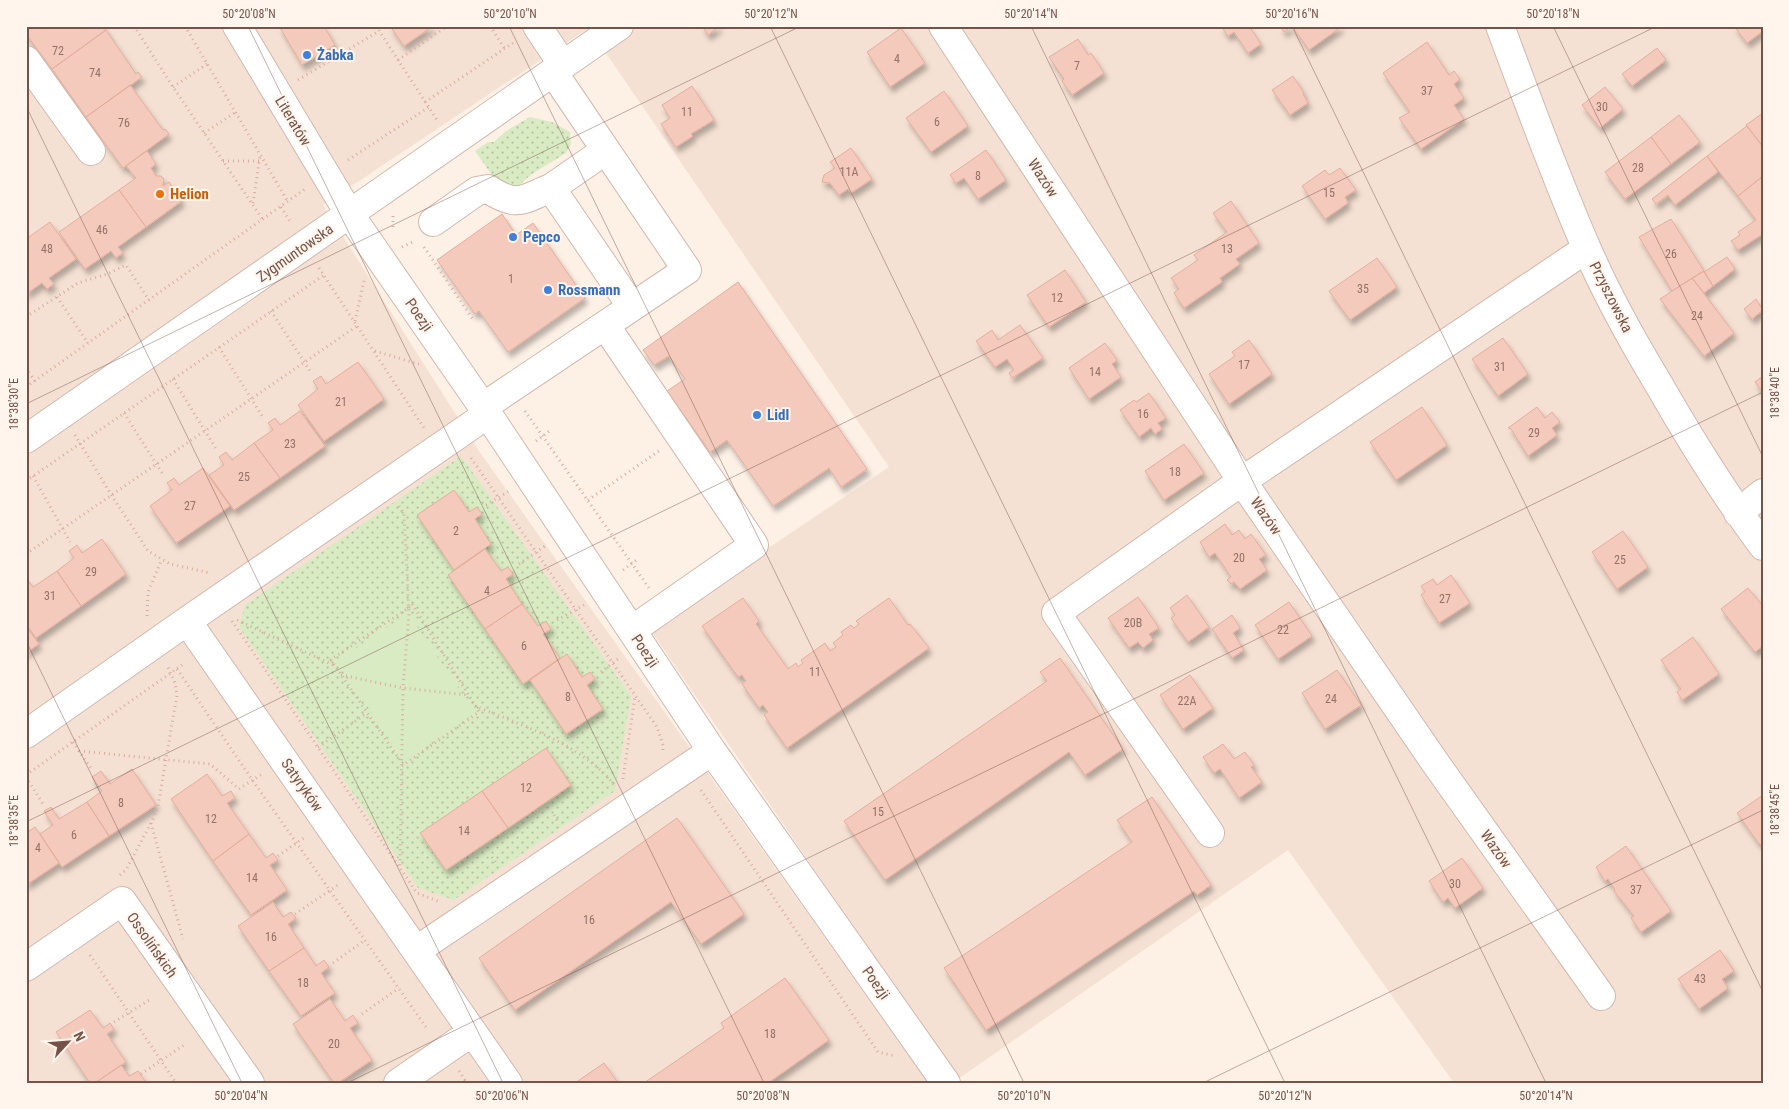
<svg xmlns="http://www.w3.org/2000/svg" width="1789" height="1109" viewBox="0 0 1789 1109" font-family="'Roboto Condensed',sans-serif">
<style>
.residential{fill:#f5e1d3}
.grass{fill:url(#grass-dots)}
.green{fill:#d9ebc3}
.building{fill:#f3cabc;stroke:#e6ad9c;filter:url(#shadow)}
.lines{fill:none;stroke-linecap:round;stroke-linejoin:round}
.minor-casing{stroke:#d1b8ad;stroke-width:30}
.path{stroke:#d8ad9f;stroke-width:3;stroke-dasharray:1 4;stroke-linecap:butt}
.minor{stroke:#fff;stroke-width:28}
.ticks{fill:none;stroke:#765349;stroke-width:1;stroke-opacity:0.45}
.shop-dot{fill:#3f7fe0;stroke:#fff5ec;stroke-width:2}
.food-dot{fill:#e8710a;stroke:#fff5ec;stroke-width:2}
.labels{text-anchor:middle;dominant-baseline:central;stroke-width:4;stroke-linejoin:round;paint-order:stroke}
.number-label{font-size:12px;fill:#957166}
.shop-label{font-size:15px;font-weight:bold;fill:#366cbe;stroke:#fff5ec;text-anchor:start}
.street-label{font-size:15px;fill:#765349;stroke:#fff5ec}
.food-label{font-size:15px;font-weight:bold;fill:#c56008;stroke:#fff5ec;text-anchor:start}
.neatline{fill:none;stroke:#765349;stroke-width:2}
.ticks-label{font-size:12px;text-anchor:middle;fill:#765349}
</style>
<defs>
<pattern id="grass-dots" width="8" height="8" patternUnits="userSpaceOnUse" patternTransform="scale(1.25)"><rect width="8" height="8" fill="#d9ebc3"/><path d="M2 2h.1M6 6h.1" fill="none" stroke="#b5c1a0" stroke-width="1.8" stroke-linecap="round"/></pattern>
<filter id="shadow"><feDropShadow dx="3" dy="5.5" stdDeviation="2.5" flood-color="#0004"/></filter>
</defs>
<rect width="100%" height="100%" fill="#fdf0e5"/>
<path class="residential" d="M26,26H1763V1083H1454L1288,850L958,1079L649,628L889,467L606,53L584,31L323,205L479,451L928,1083H26Z"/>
<path class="grass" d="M530,117L552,122L570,132L571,144L566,153L532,174L517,187L503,185L494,178L475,151L488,142H494L506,131Z
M461,456L631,696L615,791L454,900L418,888L239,627L245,605Z"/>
<path class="green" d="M408,613L475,713L404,761L337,661Z"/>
<path class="building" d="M26,26H104L106,30L52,69L26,34Z
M279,26H324L335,45L302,65Z
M390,26H433L404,46Z
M702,26H720L708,35Z
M1221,26H1249L1261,44L1248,53L1234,32L1228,36Z
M1280,26H1341V27L1309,50L1292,26L1284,32Z
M1734,26H1763V31L1747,43Z
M901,28L925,63L890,87L867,52Z
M106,30L136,74L138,72L142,77L86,117L52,69Z
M1078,39L1088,55L1091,53L1104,73L1072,95L1062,81L1064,79L1049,57Z
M1427,42L1449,75L1454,71L1460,79L1454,84L1464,98L1454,105L1464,119L1421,149L1399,118L1410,112L1383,73Z
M1657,48L1666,60L1632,86L1622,74Z
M1293,76L1304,93L1303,94L1308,103L1290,115L1272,90Z
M130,85L163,130L165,129L169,134L123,168L86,117Z
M692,86L714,120L691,134L693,136L676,147L661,124L670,118L662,105Z
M1605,87L1623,109L1600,128L1582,105Z
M944,91L968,126L931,152L906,118Z
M1763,113V142L1761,144L1746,125Z
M1679,115L1700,142L1671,164L1651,137Z
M1747,126L1763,147V176L1738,196L1707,156Z
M1651,137L1671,164L1625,199L1605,172Z
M851,148L872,179L851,193L848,189L839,195L830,183L822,182L824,175L835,168L830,162Z
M986,150L1006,180L978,199L964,178L956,183L950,175Z
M147,151L156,164L151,168L156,176H161L164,179L163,186L169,182L182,201L146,227L119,190L136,178L126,166Z
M1707,156L1718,172L1675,205L1668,195L1656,204L1652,199Z
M1340,168L1356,190L1345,197L1348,203L1325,219L1302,186L1325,170L1329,175Z
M1763,176V234L1738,250L1731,241L1740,235L1738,232L1756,220L1738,196Z
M119,190L146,227L118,247L123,253L116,258L111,251L85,269L59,232Z
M1231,201L1259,243L1236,259L1240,264L1220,278L1222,282L1184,308L1174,293L1179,289L1171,278L1198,260L1194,255L1227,232L1213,213Z
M502,214L516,235L533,223L585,298L508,352L479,311L475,314L437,260Z
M1671,219L1704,271L1672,291L1639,237Z
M50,222L76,259L49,278L54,284L47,289L42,283L26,294V239Z
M1727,257L1735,269L1713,286L1704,272Z
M1377,258L1397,287L1350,320L1329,291Z
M1065,270L1086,302L1049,327L1027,295Z
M1704,271L1713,286L1704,293L1692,278Z
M1692,278L1734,333L1704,356L1660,299Z
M738,282L867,469L841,487L829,468L773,506L727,440L710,452L667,391L685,379L669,356L654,365L643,350Z
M1756,299L1763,310L1752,319L1744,309Z
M1020,325L1043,358L1012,378L1009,373L1014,370L1007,359L995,367L976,341L992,330L998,340Z
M1503,338L1528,374L1498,396L1472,359Z
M1249,340L1272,374L1229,404L1209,374L1235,356L1232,352Z
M1105,343L1117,360L1112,364L1121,377L1089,399L1069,368Z
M358,362L384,399L324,441L298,405L318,389L313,381L321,376L326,384Z
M1763,376V393L1755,382Z
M1149,393L1166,418L1158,423L1162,429L1155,434L1151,428L1139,437L1120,410L1134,400L1136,402Z
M1422,407L1447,445L1396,480L1370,442Z
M1537,407L1545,418L1552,412L1560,422L1552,428L1557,435L1528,456L1511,429L1508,428Z
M300,411L325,446L280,478L254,443L273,430L268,423L275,418L280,425Z
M254,443L280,478L234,510L209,475L224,465L219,457L226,452L232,460Z
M1184,444L1204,473L1164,500L1145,471Z
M203,468L230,506L176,543L150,506L172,490L167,483L174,478L179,485Z
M454,490L469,512L477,507L482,514L475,519L491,544L454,570L417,515Z
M1225,524L1232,535L1239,530L1245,539L1251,534L1266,555L1259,559L1267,570L1240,589L1234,582L1231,584L1227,580L1231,577L1215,553L1209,557L1200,542Z
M1623,531L1648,567L1617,589L1592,552Z
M102,539L126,574L81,606L57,571L74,558L69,551L77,545L82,553Z
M485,549L501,571L508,567L513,574L506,579L522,604L485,629L448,575Z
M57,571L81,606L36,638L26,624V581L28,580L33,587Z
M1451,575L1470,603L1439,623L1421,595L1425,592L1421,586L1433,579L1437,585Z
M1748,588L1763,606V646L1755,652L1721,609Z
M1187,595L1209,627L1188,642L1171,618L1175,615L1170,608Z
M1138,597L1159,628L1149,634L1153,640L1143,648L1138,642L1129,648L1108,618Z
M743,598L759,621L756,624L788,669L796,663L798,667L803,663L801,660L825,643L830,651L836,647L833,643L843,635L841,632L851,625L854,628L859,624L856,621L889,598L908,625L910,624L929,648L787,748L764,715L768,712L763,705L759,708L742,684L746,681L742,675L738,677L702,626Z
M1289,602L1312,636L1278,659L1255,625Z
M522,604L538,626L546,621L551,629L543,634L560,658L523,684L485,629Z
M1232,615L1240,628L1233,633L1244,650L1232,658L1212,629Z
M26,626L39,644L26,653Z
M1693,637L1719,674L1682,700L1677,692L1681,689L1661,660Z
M567,654L582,677L590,672L595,679L587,685L603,709L566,734L530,680Z
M1060,658L1123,749L1085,775L1069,752L885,880L844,821L1047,681L1040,672Z
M1337,670L1361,705L1325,729L1302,693Z
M1190,675L1213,708L1183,729L1160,695Z
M1223,744L1234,759L1245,752L1254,765L1251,767L1262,782L1239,798L1220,769L1214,773L1203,757Z
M546,748L571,785L508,828L482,791Z
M132,769L156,805L109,836L87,802L102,791L92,777L101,771L110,784Z
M207,774L222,796L231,791L235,798L227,803L249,834L213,861L171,799Z
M482,791L508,828L446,870L420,833Z
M1763,795V842L1760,845L1737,813Z
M1152,797L1211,885L1197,895L1194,891L986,1030L944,968L1132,842L1117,820Z
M87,802L109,836L62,867L40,834L53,825L44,811L51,807L59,819Z
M677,818L744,914L701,944L671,902L515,1010L479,958Z
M35,827L59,863L26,885V833Z
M249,834L266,858L273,853L278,860L270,865L287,890L251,915L213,861Z
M1626,846L1671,911L1641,932L1631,918L1634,916L1615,892L1614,888L1608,879L1605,881L1596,867Z
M1462,858L1483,888L1455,908L1448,898L1443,902L1429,881Z
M273,902L283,917L291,912L296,918L288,924L304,948L269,971L238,926Z
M304,948L316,966L324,960L329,967L321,973L335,993L301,1016L269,971Z
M1720,950L1734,971L1722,979L1728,988L1699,1009L1678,979Z
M785,978L829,1040L768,1083H644L724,1028L721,1023Z
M330,999L345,1021L353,1015L358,1023L350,1028L372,1060L338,1083H334L293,1024Z
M90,1010L103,1028L110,1023L114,1029L107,1034L126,1062L95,1083H90L56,1032Z
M604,1063L618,1083H575Z
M121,1065L129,1076L138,1071L145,1081L142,1083H95Z"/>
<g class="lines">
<defs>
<path id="minor" d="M237,26L350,215L483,407L712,751L946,1083
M537,26L563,65
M943,26L1242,481L1434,761L1601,996
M1500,26C1528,101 1555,176 1587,249C1607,295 1632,340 1658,383C1690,439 1724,494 1763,546
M26,60L91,151
M606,150L551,188L632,307
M433,222L477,191L488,189C518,208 521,200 551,188
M605,325L754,545L632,630
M483,407L687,270L553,72
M26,439L619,26
M1738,513L1763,493
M187,621L508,1083
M26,734L187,621L488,414
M1210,833L1056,613L1242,481L1586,249
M417,950L712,751
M26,967L122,901L250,1083
M398,1083L472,1032"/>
</defs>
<use href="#minor" class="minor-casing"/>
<path class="path" d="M134,26L171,84L263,220
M185,26L288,202
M376,26L437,120
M490,26L505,49
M398,60L447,26
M298,80L379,31
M173,87L207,64
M425,102L516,41
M204,133L236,112
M348,160L429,107
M223,161H260
M253,203L260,156
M281,207L291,223
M393,216V229
M402,247L415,241
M424,247L474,321
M319,268L424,428
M57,297L88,343
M271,311L312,374
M26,317L78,283L107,274L126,265L149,300
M355,321L364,281
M219,347L262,416
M375,351L422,365
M26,368L35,381
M173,379L216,449
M26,387L305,189
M525,411L649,588
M124,413L164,476
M75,435L112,496L148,551L170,564L210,573
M536,441L551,430
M471,458L657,727L663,745V753
M33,476L70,542
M26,481L324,275
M588,500L659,451
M486,505L509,491
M399,506L404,514L409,614L403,688L400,867
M26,554L357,326
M519,564L545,546
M623,570L638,559
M147,616L148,592L162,559
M237,620L333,665
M557,620L584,605
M232,621L417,893L440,902
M330,660L410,607
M331,660L401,762
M177,669L253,781L428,1030
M601,672L618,659
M341,675L403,688L468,695
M475,706C521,725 584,745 615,786
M73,742L92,770
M318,747L367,713
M79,751L210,764L239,789L262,774
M402,766L479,712L411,602
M26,775L185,663
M26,777L43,804
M623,779L635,696
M701,790L878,1052L895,1056
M554,815L558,822
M151,823L183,939
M278,856L305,837
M492,857L497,864
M120,875L126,870L153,819L158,806L177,695L175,683L167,665
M295,914L338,885
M90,955L176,1083
M333,963L365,940
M362,1014L399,988
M114,1022L151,999
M459,1071L467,1083
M141,1074L184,1045
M460,1083L465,1080"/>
<use href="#minor" class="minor"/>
</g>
<path class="ticks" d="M248,26L764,1083M509,26L1024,1083M770,26L1285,1083M1031,26L1546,1083M1292,26L1763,992M1553,26L1763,457M26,106L503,1083M26,404L801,26M26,641L242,1083M26,822L1657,26M347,1083L1763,392M1203,1083L1763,810"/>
<g class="shop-dot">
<circle cx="307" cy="55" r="5"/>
<circle cx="513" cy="237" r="5"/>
<circle cx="548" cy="290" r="5"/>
<circle cx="757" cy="415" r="5"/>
</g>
<circle class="food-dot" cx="160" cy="194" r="5"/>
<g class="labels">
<g class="number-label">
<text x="58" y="51">72</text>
<text x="897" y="59">4</text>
<text x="1077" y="66">7</text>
<text x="95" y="73">74</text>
<text x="1427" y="91">37</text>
<text x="1602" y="107">30</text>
<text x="687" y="112">11</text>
<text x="937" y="122">6</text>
<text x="124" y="123">76</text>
<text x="1638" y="168">28</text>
<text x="849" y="172">11A</text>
<text x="978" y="176">8</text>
<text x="1329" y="193">15</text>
<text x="102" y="230">46</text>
<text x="47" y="249">48</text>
<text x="1227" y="249">13</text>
<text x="1671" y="254">26</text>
<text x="511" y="279">1</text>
<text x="1363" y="289">35</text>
<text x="1057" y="298">12</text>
<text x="1697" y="316">24</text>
<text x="1244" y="365">17</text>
<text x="1500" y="367">31</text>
<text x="1095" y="372">14</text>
<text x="341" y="402">21</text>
<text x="1143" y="414">16</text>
<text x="1534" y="433">29</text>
<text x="290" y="444">23</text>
<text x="1175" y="472">18</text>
<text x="244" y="477">25</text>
<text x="190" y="506">27</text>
<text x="456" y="531">2</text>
<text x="1239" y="558">20</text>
<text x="1620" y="560">25</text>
<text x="91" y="572">29</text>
<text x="487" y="591">4</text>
<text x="50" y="596">31</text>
<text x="1445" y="599">27</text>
<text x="1133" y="623">20B</text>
<text x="1283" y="630">22</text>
<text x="524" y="646">6</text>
<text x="815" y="672">11</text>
<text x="568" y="697">8</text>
<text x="1331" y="699">24</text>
<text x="1187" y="701">22A</text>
<text x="526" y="788">12</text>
<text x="121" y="803">8</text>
<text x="878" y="812">15</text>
<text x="211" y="819">12</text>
<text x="464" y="831">14</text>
<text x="74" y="835">6</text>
<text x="38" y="848">4</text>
<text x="252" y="878">14</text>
<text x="1455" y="884">30</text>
<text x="1636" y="890">37</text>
<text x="589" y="920">16</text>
<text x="271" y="937">16</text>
<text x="1700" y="979">43</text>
<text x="303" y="983">18</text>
<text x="770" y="1034">18</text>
<text x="334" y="1044">20</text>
</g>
<g class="shop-label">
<text x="317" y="55">Żabka</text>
<text x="523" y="237">Pepco</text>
<text x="558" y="290">Rossmann</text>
<text x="767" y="415">Lidl</text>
</g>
<g class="street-label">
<text transform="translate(293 121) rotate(59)">Literatów</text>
<text transform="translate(1043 178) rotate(57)">Wazów</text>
<text transform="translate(295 253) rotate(-35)">Zygmuntowska</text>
<text transform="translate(1611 297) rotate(63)">Przyszowska</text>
<text transform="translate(419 315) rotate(55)">Poezji</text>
<text transform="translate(1266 516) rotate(55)">Wazów</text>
<text transform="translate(645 651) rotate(56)">Poezji</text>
<text transform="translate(302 785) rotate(55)">Satyryków</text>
<text transform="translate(1496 849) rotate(55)">Wazów</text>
<text transform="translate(152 945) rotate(55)">Ossolińskich</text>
<text transform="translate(876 983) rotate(55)">Poezji</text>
</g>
<g class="food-label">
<text x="170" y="194">Helion</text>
</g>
</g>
<rect width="1789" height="1109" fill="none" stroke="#fff5ec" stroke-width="55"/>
<g transform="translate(68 1042) rotate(64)" stroke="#fff5ec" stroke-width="4" paint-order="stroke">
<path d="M0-4L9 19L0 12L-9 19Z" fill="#765349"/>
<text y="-8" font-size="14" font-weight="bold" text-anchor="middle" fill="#765349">N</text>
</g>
<rect x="28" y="28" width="1734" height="1054" class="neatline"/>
<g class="ticks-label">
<text x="249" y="18">50°20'08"N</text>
<text x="510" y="18">50°20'10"N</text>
<text x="771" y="18">50°20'12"N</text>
<text x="1031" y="18">50°20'14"N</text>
<text x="1292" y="18">50°20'16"N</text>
<text x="1553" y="18">50°20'18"N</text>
<text transform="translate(1775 393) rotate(-90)" y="4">18°38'40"E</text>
<text transform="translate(14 404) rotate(-90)" y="4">18°38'30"E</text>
<text transform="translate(1775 810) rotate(-90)" y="4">18°38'45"E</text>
<text transform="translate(14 821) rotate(-90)" y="4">18°38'35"E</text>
<text x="241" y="1100">50°20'04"N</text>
<text x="502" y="1100">50°20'06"N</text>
<text x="763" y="1100">50°20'08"N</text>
<text x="1024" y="1100">50°20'10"N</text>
<text x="1285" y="1100">50°20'12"N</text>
<text x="1546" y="1100">50°20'14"N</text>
</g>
</svg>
